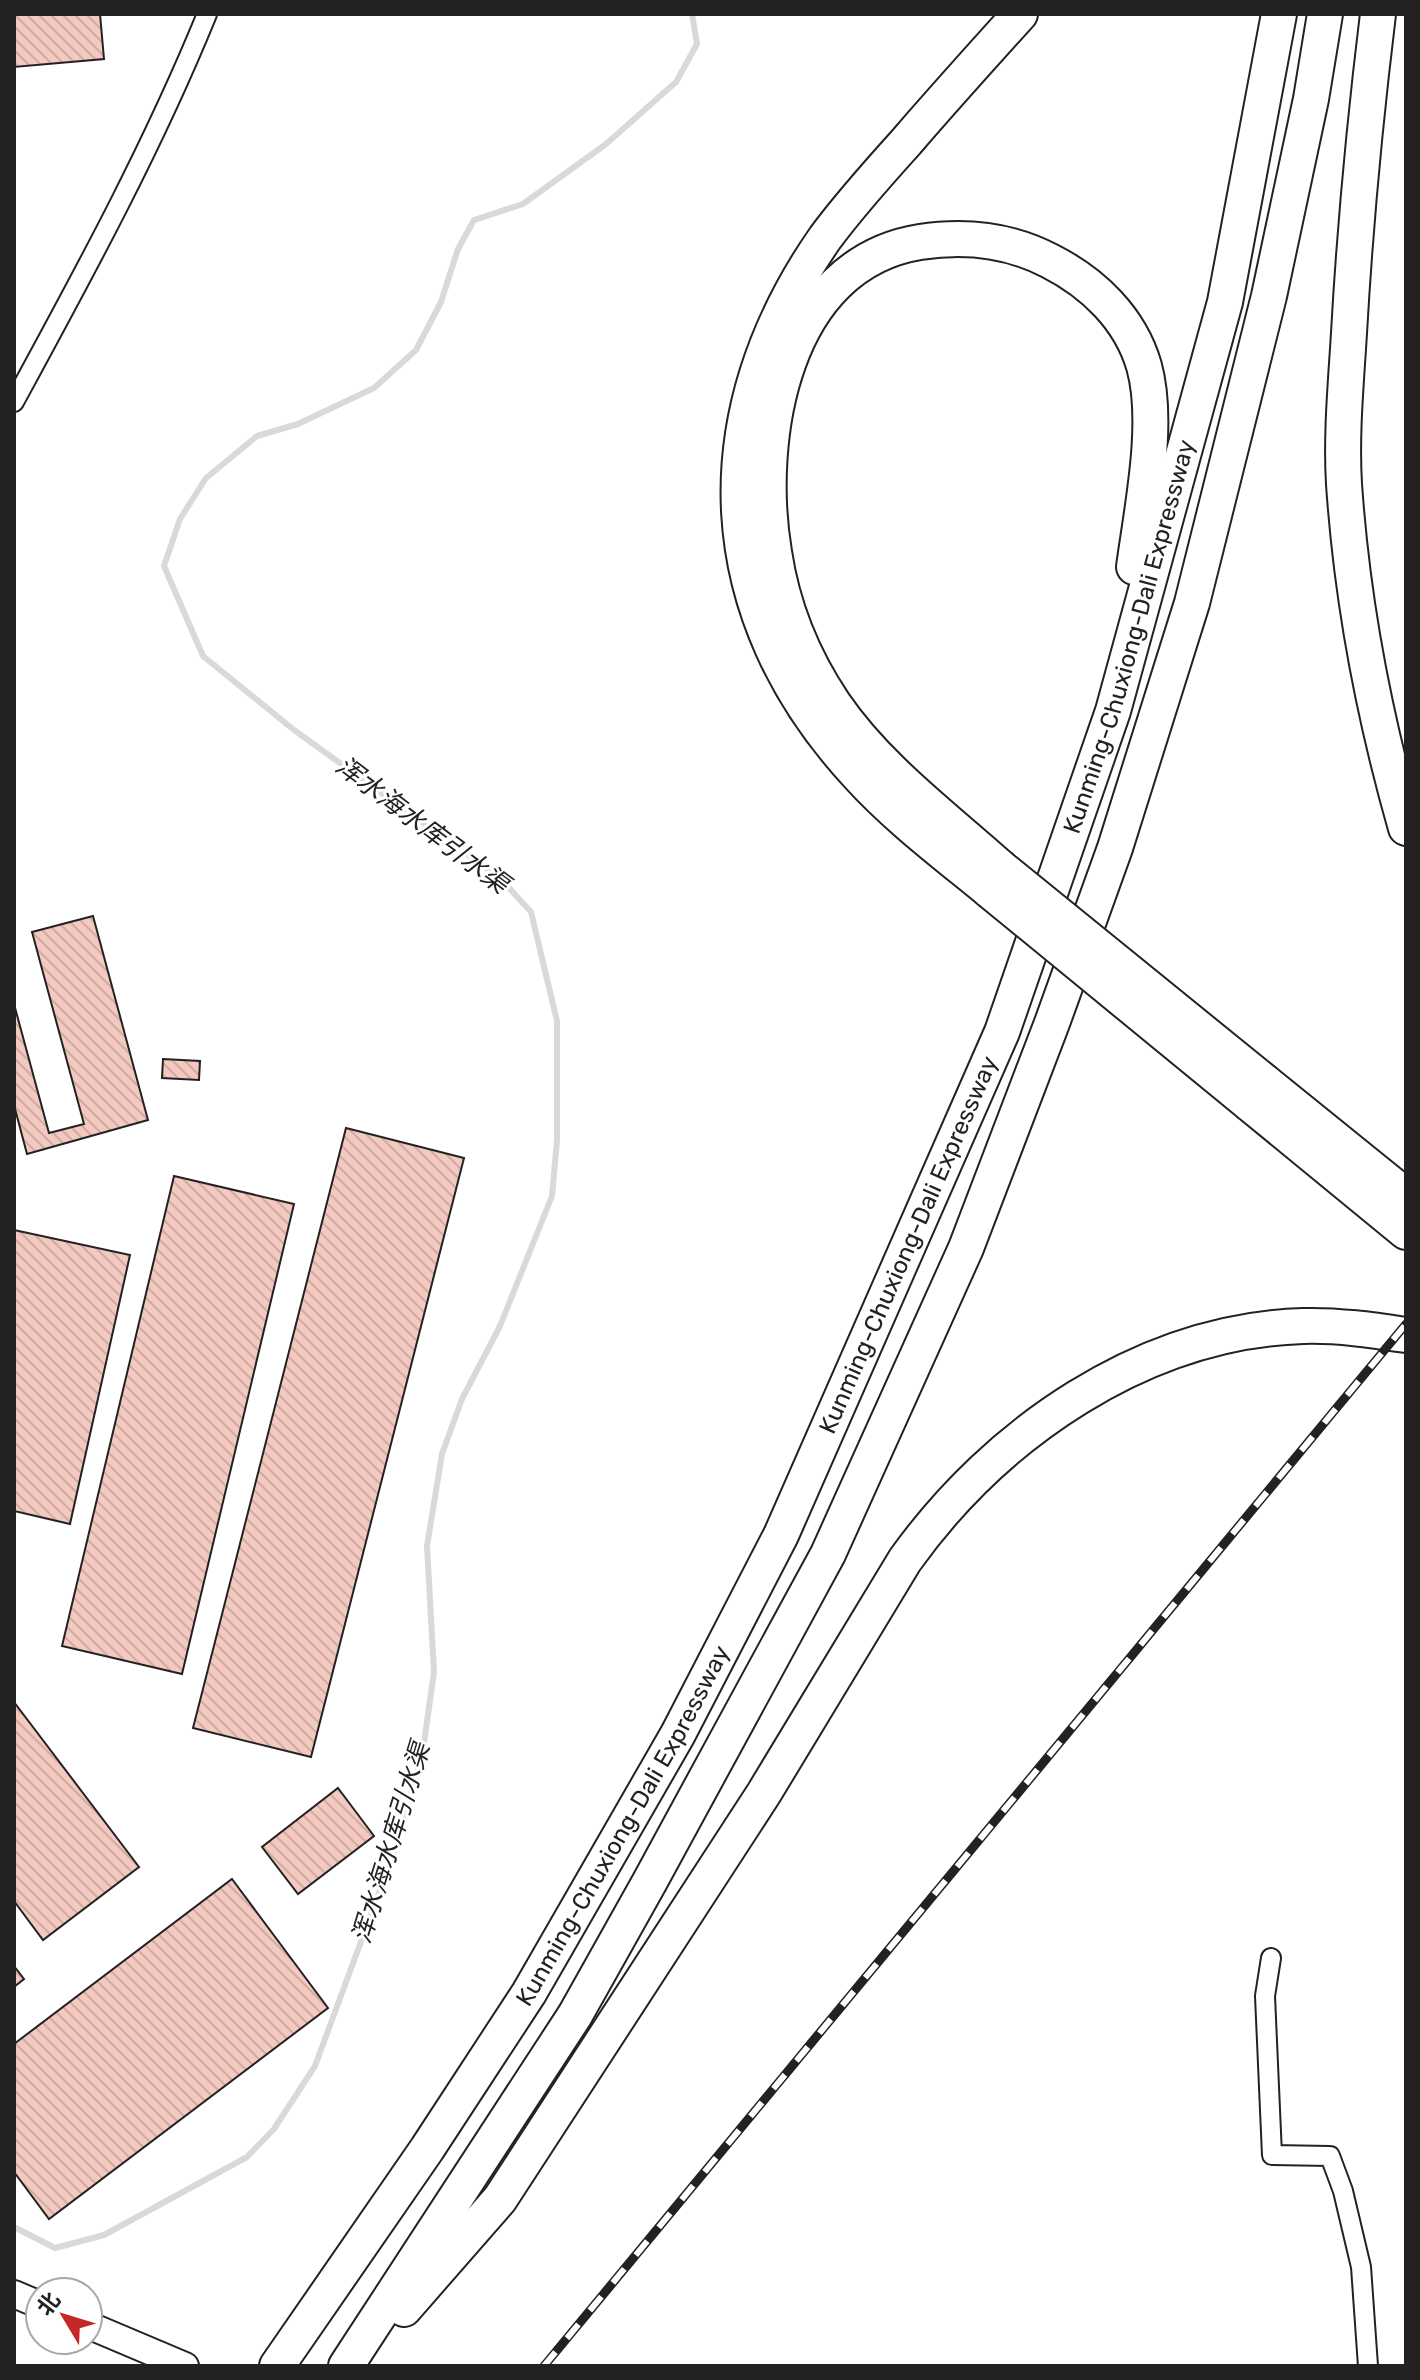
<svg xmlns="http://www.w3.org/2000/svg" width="1420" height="2380" viewBox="0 0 1420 2380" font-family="Rubik,'Noto Sans SC',sans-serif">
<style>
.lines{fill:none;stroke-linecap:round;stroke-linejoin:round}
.stream{stroke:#d9d9d9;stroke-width:6}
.building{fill:url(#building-back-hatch);stroke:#222;stroke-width:2}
.street-casing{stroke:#222;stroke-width:22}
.secondary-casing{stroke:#222;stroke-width:30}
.highway-casing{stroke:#222;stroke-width:38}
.street{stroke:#fff;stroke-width:18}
.secondary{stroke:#fff;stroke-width:26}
.highway{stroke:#fff;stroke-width:34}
.rail-casing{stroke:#222;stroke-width:9}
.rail{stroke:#fff;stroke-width:6;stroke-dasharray:18;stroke-linecap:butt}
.highway-bridge-casing{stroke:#222;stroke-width:38;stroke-linecap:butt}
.highway-bridge{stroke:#fff;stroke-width:34}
.labels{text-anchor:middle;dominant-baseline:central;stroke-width:6;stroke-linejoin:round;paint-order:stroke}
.street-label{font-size:24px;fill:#222;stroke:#fff}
.water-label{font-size:26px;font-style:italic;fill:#222;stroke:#fff}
</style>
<defs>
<pattern id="building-back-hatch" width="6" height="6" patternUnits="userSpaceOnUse" patternTransform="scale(2)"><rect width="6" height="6" fill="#f3c9c0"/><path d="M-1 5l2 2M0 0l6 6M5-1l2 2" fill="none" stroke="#d0aca5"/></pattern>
</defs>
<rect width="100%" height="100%" fill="#fff"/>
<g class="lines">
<path class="stream" d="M14,2227L55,2248L104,2235L247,2157L274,2129L315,2066L393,1855L422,1757L434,1672L427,1546L442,1454L462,1399L500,1326L552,1196L557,1140V1021L531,912L500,878L294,730L203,656L164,566L180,519L206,478L257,436L298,424L374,388L416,350L441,302L458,249L474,220L523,204L606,144L676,82L697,44L692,14"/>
</g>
<path class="building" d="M14,14H100L104,59L14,67Z
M93,916L148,1120L27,1154L14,1105V1004L49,1133L84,1124L32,932Z
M163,1059L200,1061L199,1080L162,1078Z
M346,1128L464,1158L311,1757L193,1728Z
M174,1176L294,1204L182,1674L62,1646Z
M14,1230L130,1255L70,1524L14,1511Z
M14,1702L139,1867L43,1940L14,1901Z
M338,1788L374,1836L298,1894L262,1847Z
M232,1879L328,2008L49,2219L14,2172V2044Z
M14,1966L24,1979L14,1987Z"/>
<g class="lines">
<defs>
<path id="street" d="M14,402C83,275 152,149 207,14
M1271,1958L1265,1996L1272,2155L1330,2156L1343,2191L1361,2267L1368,2366"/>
<path id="secondary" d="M14,2294L40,2305
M88,2325L185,2366"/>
<g id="highway">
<path d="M1378,14C1365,120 1355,226 1349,333C1346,383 1341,434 1344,484C1352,601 1374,716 1406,828"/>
<path d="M1000,867C943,816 877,767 834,704C803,658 782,606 774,552C755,438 783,264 920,242C965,235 1010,240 1050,261C1093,283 1130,318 1144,366C1160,423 1142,508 1134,567"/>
<path d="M990,891C945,854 897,818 858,775C709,614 701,416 825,238C850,204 879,172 907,141C944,98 982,56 1020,14"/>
<path d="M1265,1082L1406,1196"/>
<path d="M1250,1104L1406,1232"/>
<path d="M404,2309L500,2199L764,1793L905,1560C996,1433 1143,1331 1303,1326C1338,1325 1372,1330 1406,1335"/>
<path id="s1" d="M277,2366L427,2149L529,1993L678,1734L781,1535L1002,1032L1113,711L1225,302L1279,14"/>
<path d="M346,2366L575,2015L649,1883L828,1554L966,1248L1052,1023L1115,848L1192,603L1269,296L1311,99L1325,14"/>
</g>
</defs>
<use href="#street" class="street-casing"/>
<use href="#secondary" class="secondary-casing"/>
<use href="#highway" class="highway-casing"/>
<use href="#street" class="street"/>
<use href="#secondary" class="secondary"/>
<use href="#highway" class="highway"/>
<defs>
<path id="rail" d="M544,2366L1406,1324"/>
</defs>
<use href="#rail" class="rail-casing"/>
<use href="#rail" class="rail"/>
<defs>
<path id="highway-bridge" d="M1000,867L1265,1082
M990,891L1250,1104"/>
</defs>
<use href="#highway-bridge" class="highway-bridge-casing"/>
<use href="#highway-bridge" class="highway-bridge"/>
</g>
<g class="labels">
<g class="street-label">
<text stroke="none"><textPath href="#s1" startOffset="1938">Kunming-Chuxiong-Dali Expressway</textPath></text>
<text stroke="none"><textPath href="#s1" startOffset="1290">Kunming-Chuxiong-Dali Expressway</textPath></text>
<text stroke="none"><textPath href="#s1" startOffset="642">Kunming-Chuxiong-Dali Expressway</textPath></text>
</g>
<g class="water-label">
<text transform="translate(422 825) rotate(37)">浑水海水库引水渠</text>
<text transform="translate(391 1843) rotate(-73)">浑水海水库引水渠</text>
</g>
</g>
<rect width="1420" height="2380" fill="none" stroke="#222222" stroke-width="32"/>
<g transform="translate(64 2316) rotate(308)"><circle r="38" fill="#ffffff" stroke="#a7a7a7" stroke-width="2"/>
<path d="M0-6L14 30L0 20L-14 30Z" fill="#c62828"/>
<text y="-12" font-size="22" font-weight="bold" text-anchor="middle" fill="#222222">北</text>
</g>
</svg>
